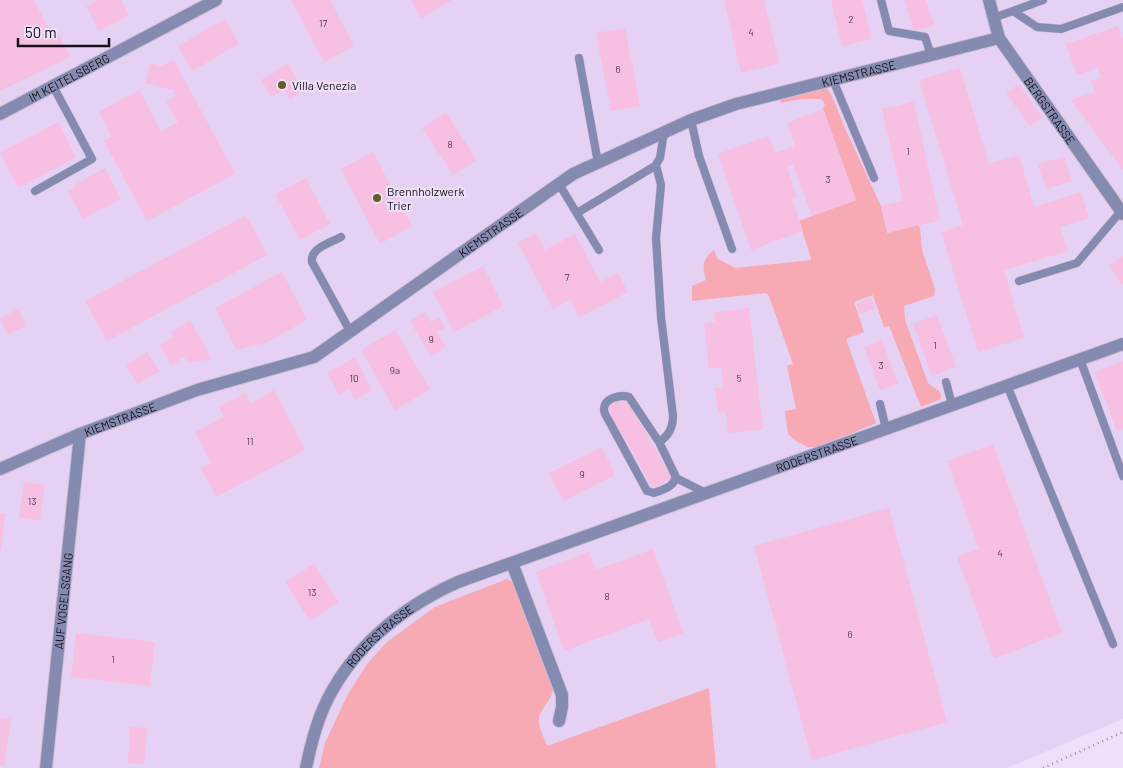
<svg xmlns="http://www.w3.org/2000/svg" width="1123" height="768" viewBox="0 0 1123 768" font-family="Barlow,sans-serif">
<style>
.built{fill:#e4d1f3}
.green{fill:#f7aab3}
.building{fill:#f7bfe2}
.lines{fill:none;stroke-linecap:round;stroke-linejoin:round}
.lane-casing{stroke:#cbbfd7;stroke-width:9}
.street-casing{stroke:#cbbfd7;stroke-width:14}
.path{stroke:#978da0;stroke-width:2.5;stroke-dasharray:1 4;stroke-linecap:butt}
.lane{stroke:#858ab1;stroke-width:8}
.street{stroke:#858ab1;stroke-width:12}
.poi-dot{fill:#625e2a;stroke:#eee0fb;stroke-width:2}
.labels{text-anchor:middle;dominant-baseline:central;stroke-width:4.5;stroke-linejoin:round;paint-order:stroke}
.number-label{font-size:10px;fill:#4e3c4c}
.street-label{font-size:12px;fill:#16111a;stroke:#eee0fb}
.poi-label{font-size:12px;fill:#16111a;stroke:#eee0fb;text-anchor:start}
</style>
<rect width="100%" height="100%" fill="#eee0fb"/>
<path class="built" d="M0,0H1123V719L1007,768H0Z"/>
<path class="green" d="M827,88L832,96L844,126L881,206L887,233L918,225L920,228L922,250L935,289L934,296L904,306L905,320L928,383L940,392L941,399L921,407L889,326L884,327L873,295L854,302L864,332L846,339L876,423L819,447H808L796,441L788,434L785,411L796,409L787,366L793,364L769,296L766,293L692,301V286L706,280C702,266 702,260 714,250L718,259L735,268L811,260V258L799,221L856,200L823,109L825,104L821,99H801L781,103L780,100L784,97Z
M507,579L514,583L553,686C554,702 537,709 539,723C540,731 545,739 547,746L709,688L716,768H319L325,743L348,694L367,664L387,642L435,607Z"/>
<path class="building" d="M0,0H34L49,30L55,27L70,57L0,91Z
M98,0H121L129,15L99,31L86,7Z
M291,0H330L354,46L324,62Z
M411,0H452L421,18Z
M724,0H764L779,64L741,73Z
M831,0H862L872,39L842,46Z
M904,0H926L934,25L914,31Z
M225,19L239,44L192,71L178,46Z
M1118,26L1123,40V170L1071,100L1095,92L1091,81L1101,78L1098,68L1077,75L1066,44Z
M625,28L640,106L611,111L596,33Z
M174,60L235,174L147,221L104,141L112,137L99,112L139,90L161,131L178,122L166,101L176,96L173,90L145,83L151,63L161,66Z
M288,64L304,91L290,100L284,90L272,97L261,80Z
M960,68L989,164L1019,155L1034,207L1081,192L1089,218L1060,227L1068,251L1004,270L1024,338L978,352L941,232L963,225L919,80Z
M1019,84L1042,117L1030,126L1006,93Z
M914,102L940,220L887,233L881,206L903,201L882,109Z
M823,109L856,200L812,216L793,165L787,167L797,197L792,199L803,231L751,250L718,154L769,136L775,153L795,146L787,123Z
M446,113L477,160L453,175L422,128Z
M58,122L76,157L18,188L0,153Z
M373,152L412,226L380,244L341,169Z
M1064,157L1072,181L1046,189L1038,164Z
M105,168L121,199L83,219L68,191L74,188L73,186Z
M306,178L330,224L300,240L275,194Z
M246,215L267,255L107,341L85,301Z
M536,233L545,250L575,234L600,282L618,273L628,292L579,317L570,300L553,309L518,243Z
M1123,256V285L1109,266Z
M483,266L503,306L454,332L433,292Z
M282,272L307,320L265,343L237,350L215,308Z
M871,298L875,309L860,314L856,304Z
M749,308L763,429L728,433L726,411L718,412L715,388L723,387L721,367L709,369L704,324L715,322L714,312Z
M18,309L26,326L7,335L0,318Z
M425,312L431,322L439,317L445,328L437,332L446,346L431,356L410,321Z
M937,315L956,367L932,376L913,324Z
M190,321L212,359L189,363L184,357L171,365L160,345L173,337L170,332Z
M395,330L430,389L395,410L361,350Z
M882,340L898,384L880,390L864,347Z
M147,352L159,371L138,384L126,365Z
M355,357L372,390L355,400L349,389L339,395L327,373Z
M1123,361V429L1117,431L1095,372Z
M274,390L305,450L216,497L201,468L211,463L195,432L224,417L219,407L245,393L251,403Z
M625,397L672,478L653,489L607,407Z
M993,444L1062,633L994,658L957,557L979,549L947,461Z
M602,447L615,475L563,501L549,473Z
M24,482L45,485L40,520L19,518Z
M889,508L947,722L812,760L754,546Z
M0,513H5L1,550H0Z
M653,549L683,633L658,642L649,619L564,651L536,572L589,552L596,570Z
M314,564L339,602L310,621L285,582Z
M76,633L155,642L150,686L71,677Z
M0,718L11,719L4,766L0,765Z
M130,727L147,728L144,764L128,763Z"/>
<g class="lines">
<defs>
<path id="lane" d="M881,0L889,31L925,37L931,55
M1013,11L1043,0
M993,18L1013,11L1037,27L1061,29L1123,7
M579,58L598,163
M833,80L874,178
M691,120L699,156L732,249
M656,165L661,185L656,238L661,317L673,416C673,428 669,436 659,442L675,475C677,486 662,490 654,493L647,491L609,421C607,418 604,413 604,409C604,398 621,394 629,397L659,442
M559,184L599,250
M35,191L92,159L53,86
M577,213L655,166L660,158L664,132
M341,237C330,243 310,248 312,262L350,331
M1019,281L1077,263L1121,211
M1080,359L1123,476
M946,382L952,405
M1007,385L1113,644
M880,404L886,429
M676,478L706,493"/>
<g id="street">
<path id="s1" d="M989,0L999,38L1123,214"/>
<path id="s2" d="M0,114L216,0"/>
<path id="s3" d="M0,469L80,434L197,390L314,357L573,174L691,120L736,104L999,38"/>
<path d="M512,563L562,695V707L559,721"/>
<path id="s4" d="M46,768L80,434"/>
<path id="s5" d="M306,768C310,748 315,728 323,709C349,650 400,608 458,582L1123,344"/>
</g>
</defs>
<use href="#lane" class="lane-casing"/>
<use href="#street" class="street-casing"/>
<path class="path" d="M1043,768L1123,732"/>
<use href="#lane" class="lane"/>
<use href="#street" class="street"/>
</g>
<g class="poi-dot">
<circle cx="282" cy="85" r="5"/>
<circle cx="377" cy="198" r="5"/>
</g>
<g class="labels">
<g class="number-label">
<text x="851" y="19">2</text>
<text x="323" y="23">17</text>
<text x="751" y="32">4</text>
<text x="618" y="69">6</text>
<text x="450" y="144">8</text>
<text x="908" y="151">1</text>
<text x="828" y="179">3</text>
<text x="567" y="277">7</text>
<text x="431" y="339">9</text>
<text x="935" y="345">1</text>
<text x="881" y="365">3</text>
<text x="395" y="370">9a</text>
<text x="354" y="378">10</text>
<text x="739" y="378">5</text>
<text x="250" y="441">11</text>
<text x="582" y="474">9</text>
<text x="32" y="501">13</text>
<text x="1000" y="553">4</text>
<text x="312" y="592">13</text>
<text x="607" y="596">8</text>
<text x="850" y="634">6</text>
<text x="113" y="659">1</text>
</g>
<g class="street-label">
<text stroke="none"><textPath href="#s3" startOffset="955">KIEMSTRASSE</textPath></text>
<text stroke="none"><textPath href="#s2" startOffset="78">IM KEITELSBERG</textPath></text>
<text stroke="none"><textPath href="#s1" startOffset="128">BERGSTRASSE</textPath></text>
<text stroke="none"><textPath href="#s3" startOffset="550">KIEMSTRASSE</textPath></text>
<text stroke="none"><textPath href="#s3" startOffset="130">KIEMSTRASSE</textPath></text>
<text stroke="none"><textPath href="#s5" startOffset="632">RODERSTRASSE</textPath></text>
<text stroke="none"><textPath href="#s4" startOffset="168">AUF VOGELSGANG</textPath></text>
<text stroke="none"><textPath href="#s5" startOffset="155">RODERSTRASSE</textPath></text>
</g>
<g class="poi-label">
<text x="292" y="85">Villa Venezia</text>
<text x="387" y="191">Brennholzwerk<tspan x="387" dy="14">Trier</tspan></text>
</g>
</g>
<path d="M18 38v8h91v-8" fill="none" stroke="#16111a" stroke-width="2.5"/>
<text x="25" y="38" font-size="15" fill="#16111a" stroke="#eee0fb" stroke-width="4" paint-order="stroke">50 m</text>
</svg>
